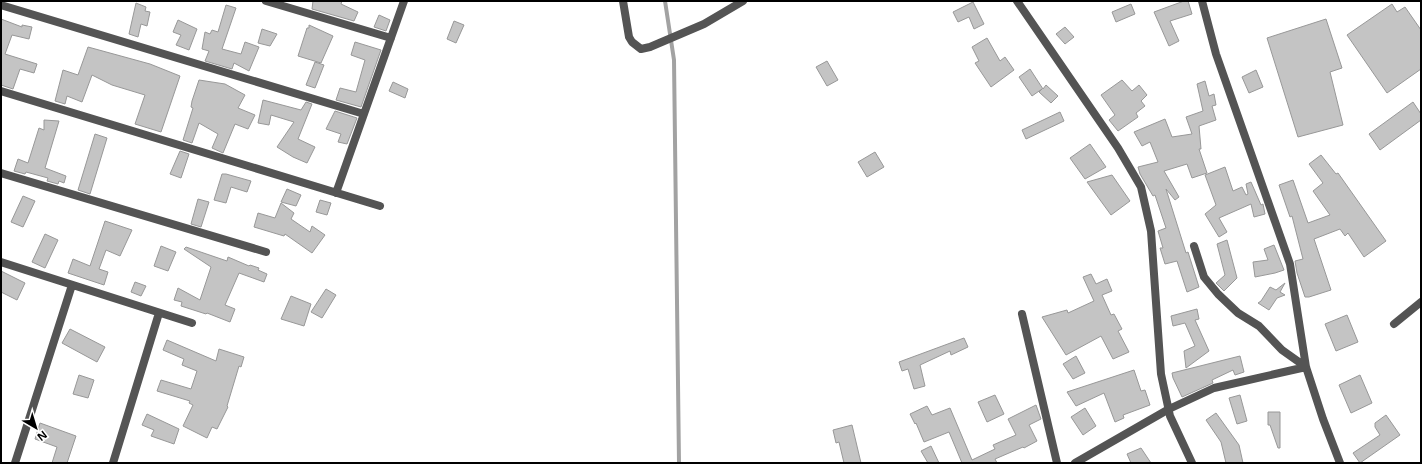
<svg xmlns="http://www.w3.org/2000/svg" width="1422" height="464" viewBox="0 0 1422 464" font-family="'Open Sans',sans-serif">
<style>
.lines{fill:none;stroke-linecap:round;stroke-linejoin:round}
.stream{stroke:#a2a2a2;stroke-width:4}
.building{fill:#c4c4c4;stroke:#989898}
.street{stroke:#545454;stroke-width:8}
</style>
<rect width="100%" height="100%" fill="#fff"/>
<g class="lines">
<path class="stream" d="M665,1L674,60L679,463"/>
</g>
<path class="building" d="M313,1H342L341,4L358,12L354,21L312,9Z
M1184,1H1188L1192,14L1170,21L1179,41L1169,46L1154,12Z
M973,2L984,24L974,29L969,17L958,22L953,12Z
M136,3L146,7L145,11L150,12L147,26L141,24L138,37L129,34Z
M1131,4L1135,14L1116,22L1112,12Z
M1392,4L1397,12L1405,7L1421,30V69L1387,93L1347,35Z
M226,5L236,8L222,49L241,54L245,42L259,47L249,71L234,63L232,69L205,61L209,51L202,49L205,32L210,34L212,30L218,32Z
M379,15L390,20L386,31L374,27Z
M1,19L22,27V25L32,27L29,39L12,35L5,54L37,64L34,73L20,69L13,89L1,85Z
M1326,19L1342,68L1330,72L1343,125L1298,137L1267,38Z
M178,20L197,29L189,50L176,45L181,35L173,32Z
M454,21L464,25L456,43L447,39Z
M309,25L333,36L321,63L298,56L307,28H309Z
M1065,27L1074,37L1065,44L1056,34Z
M262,29L277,34L270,46L258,43Z
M987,38L1000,61L1005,57L1014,70L991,87L975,63L979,61L972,47Z
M355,42L381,50L361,107L336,100L340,88L356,92L365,60L351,55Z
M88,47L150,64L180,76L161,132L135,124L145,95L112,85L92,75L82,102L67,96L65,104L55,101L63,70L78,75Z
M827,61L838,80L827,86L816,67Z
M315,62L324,65L315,88L306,85Z
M1030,69L1043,89L1046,85L1058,96L1051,103L1039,92L1042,89L1032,96L1019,77Z
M1256,70L1263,87L1249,93L1242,77Z
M199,80L225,84L245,95L238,108L255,115L248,129L235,124L223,153L212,148L218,134L199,123L192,143L183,140L193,108L191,107L192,101Z
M1122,80L1132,91L1139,85L1147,95L1141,101L1145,106L1136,113L1138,117L1118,131L1109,120L1115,115L1101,95Z
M1205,81L1209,96L1214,94L1216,105L1212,106L1216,120L1199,126L1201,149H1199L1207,173L1192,178L1187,164L1164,171L1179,197L1175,200L1166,189L1186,253L1188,252L1199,287L1187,292L1177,261L1165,264L1160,248H1163L1158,231L1166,228L1155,195L1153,196L1140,174L1138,167L1158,162L1150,142L1142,146L1134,132L1165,119L1172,137L1192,134L1186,117L1203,111L1197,84Z
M393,82L408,89L405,98L389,91Z
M263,100L301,110L306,102L312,104L298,139L315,147L307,163L293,157L277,147L294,122L271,115L269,125L258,123Z
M1413,102L1421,114V120L1380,150L1369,134Z
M335,111L357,118L347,144L338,142L341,134L326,129Z
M1060,112L1064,121L1026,139L1022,130Z
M44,120L59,121L45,168L66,176L64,183L59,181L58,184L47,181L48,178L26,172L25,174L14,171L18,159L28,163L39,128L44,130Z
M95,134L107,138L90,194L78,190Z
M1090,144L1106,167L1085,179L1070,158Z
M180,151L189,154L181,178L170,174Z
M875,152L884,167L867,177L858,162Z
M1321,155L1336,174L1338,173L1386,241L1364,257L1348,233L1345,236L1340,229L1314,239L1331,290L1309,297H1305L1297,273L1295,261L1303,259L1292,216L1290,217L1279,185L1293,180L1308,223L1330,215L1313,191L1323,183L1309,164Z
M1225,167L1233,191L1242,187L1246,195L1248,194L1246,184L1251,182L1261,205L1263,204L1265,214L1254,217L1251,204L1219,218L1227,232L1219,237L1205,214L1216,205L1205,175Z
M222,174H226L251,181L247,192L231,187L226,203L214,200Z
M1112,175L1130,201L1111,215L1087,182Z
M287,189L301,195L296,206L281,202Z
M23,196L35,201L23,227L11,222Z
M198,199L209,202L201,227L191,224Z
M320,200L331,203L327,215L316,212Z
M281,203L294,213L291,219L310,232L312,226L325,235L312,253L285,234L284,236L254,227L258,213L275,218Z
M105,221L132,230L120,256L106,250L99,269L108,272L104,285L68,273L73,259L90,266Z
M45,234L58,240L45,268L32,262Z
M1227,240L1237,278L1224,291L1216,283L1225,275L1217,244Z
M1274,245L1284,270L1275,273L1255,277L1253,262L1268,260L1264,249Z
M161,246L176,252L168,271L154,266Z
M186,247L227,261L228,257L249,266L250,265L259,268L258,270L267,274L264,282L239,273L225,305L235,309L230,322L207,313L206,314L181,306L182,302L174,300L178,288L200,300L211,267L184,249Z
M1,271L25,283L17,300L1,292Z
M1091,274L1096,284L1107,279L1112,291L1102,295L1111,315L1114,314L1122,329L1118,331L1129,352L1113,359L1101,336L1066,355L1042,317L1067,310L1068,313L1094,301L1083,277Z
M135,282L146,286L141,296L131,292Z
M1285,283L1280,292L1285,295L1277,298L1269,310L1258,303L1261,301L1270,287L1276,290Z
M326,289L336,295L322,318L311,312Z
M291,296L311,304L304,326L281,319Z
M1197,309L1199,319L1195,320L1209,351L1186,368L1184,351L1195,346L1185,323L1173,326L1171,316Z
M1347,315L1358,342L1336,351L1325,324Z
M70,329L105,347L97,362L62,343Z
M964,338L968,347L951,355L950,351L920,365L925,386L914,389L908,369L902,371L899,362Z
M167,340L216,361L219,349L244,357L241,367L239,366L227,406L228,407L217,429L212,427L207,438L183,426L193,405L189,403L190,401L157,391L161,380L191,389L197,371L182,365L184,359L163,350Z
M1076,356L1085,373L1073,379L1063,364Z
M1240,356L1244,372L1235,375L1233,370L1212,380L1213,383L1182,397L1173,378L1172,373Z
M1134,370L1141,391L1145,390L1150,405L1123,415L1124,418L1115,422L1104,393L1076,406L1067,392Z
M79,375L94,380L88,398L73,394Z
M1360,375L1372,403L1351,413L1339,385Z
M995,395L1004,414L987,422L978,402Z
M1240,395L1247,421L1237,424L1229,398Z
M1036,405L1041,419L1029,425L1037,441L1024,448L1023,447L995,459L997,463H962L949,432L924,442L916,423L915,424L910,414L927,406L932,415L950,408L972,460L995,449L993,445L1016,435L1008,419Z
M1085,408L1096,426L1083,435L1071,417Z
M1268,412H1280V448H1278L1270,425H1268Z
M1216,413L1239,445L1243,463H1226L1221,442L1206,420Z
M147,414L179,429L174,444L151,436L154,430L142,425Z
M1386,415L1400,435L1360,463L1353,453L1380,435L1375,427V423Z
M40,423L76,436L67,463H52L57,447L35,439Z
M852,425L861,463H844L839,442L836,443L833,430Z
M931,446L939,463H928L921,451Z
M1141,448L1151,463H1131L1127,454Z"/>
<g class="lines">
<path class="street" d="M266,1L391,38
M623,1L629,37L632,42L641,49L650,47L704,24L743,1
M1017,1L1118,148L1141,187L1151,231L1161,374L1170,416L1192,463
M1202,1L1216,54L1290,264L1306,367L1323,419L1340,463
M1,5L364,114
M1,91L380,206
M1,173L266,252
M336,193L404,1
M1194,246L1204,277L1218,294L1238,313L1259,326L1282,350L1306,367
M1,262L192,323
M1022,314L1057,463
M1394,324L1421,302
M15,463L72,285
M113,463L159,313
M1075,463L1169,409L1214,388L1306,367"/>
</g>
<rect width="1422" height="464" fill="none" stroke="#000000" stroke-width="4"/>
<g transform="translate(36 428) rotate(142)" stroke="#ffffff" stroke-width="3" paint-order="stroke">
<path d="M0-3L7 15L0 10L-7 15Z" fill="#000000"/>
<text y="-6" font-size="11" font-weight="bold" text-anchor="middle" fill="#000000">N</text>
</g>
</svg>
